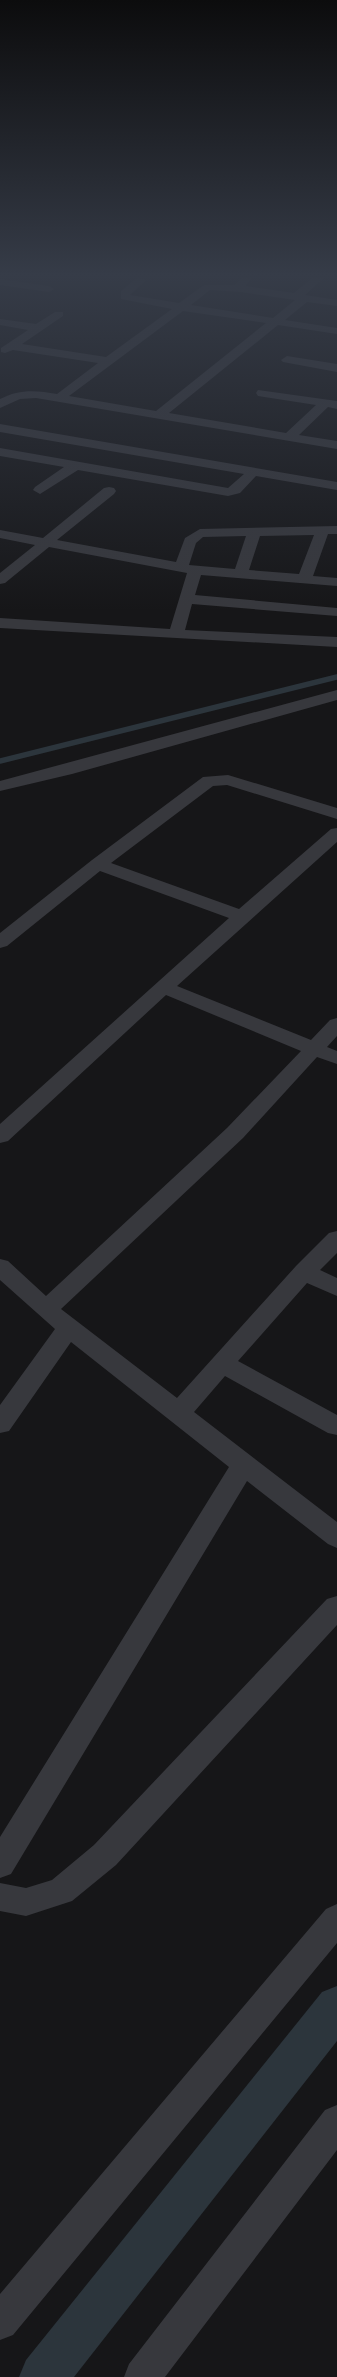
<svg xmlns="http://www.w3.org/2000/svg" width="337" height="2377" viewBox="0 0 337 2377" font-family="Rubik,sans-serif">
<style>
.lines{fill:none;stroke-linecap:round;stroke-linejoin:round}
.stream{stroke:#2c353c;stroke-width:5.5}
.canal{fill:#2c353c;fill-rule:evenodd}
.minor{fill:#37383d;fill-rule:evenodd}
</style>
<rect width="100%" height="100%" fill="#161618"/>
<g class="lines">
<path class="stream" d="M0,761L337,677"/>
<path class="canal" d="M337,1986V2041L74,2377H19L26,2360L322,1992Z"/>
<path class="minor" d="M137,278L146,280L130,295L179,303L204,285H235L241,278H251L246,286L294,293L312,278H324L305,295L337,300V306L307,302L285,320L337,328V334L278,325L169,413L286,433L316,405L258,396L256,393L258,390L337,401V409L328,407L299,435L337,441V449L36,398L20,399L0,408V399C19,389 36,390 57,394L98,363L13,350L5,353L1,352V348L28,330L0,325V319L36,324L55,312H63V316L22,344L106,357L172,309L121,299V291ZM210,290L241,292L295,300L273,318L191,305ZM183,311L266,323L156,411L69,396Z
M0,279L49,286L54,289L49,292L0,285Z
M287,356L337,364V372L283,362L281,360Z
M0,424L337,482V490L256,476L240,493L228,496L78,470L40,494L33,490L35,487L64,467L0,456V448L228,488L244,474L0,432Z
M109,487L114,488L116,491L114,494L57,540L176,562L185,538L200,529L337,526V534H328L313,576L337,578V586L201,575L195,595L337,608V616L192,604L185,630L337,637V647L0,628V618L170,629L187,573L49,547L5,583L0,584V573L35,545L0,538V530L43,538L104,488ZM314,535L299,574L249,570L260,536ZM246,536L235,569L189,565L196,543L203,537Z
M337,690V700L72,774L0,791V781Z
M228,775L337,808V819L227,785L213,786L111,863L239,909L331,829L337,828V842L177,986L311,1040L330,1020L337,1018V1036L327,1047L337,1051V1064L317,1057L243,1138L61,1309L177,1398L296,1266L329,1233L337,1231V1253L320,1270L337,1278V1296L307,1283L238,1361L337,1415V1435L328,1433L225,1376L194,1412L337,1522V1548L328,1544L247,1481L11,1874L0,1878V1837L229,1467L71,1342L9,1431L0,1433V1405L55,1329L0,1280V1259L8,1261L46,1296L227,1128L301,1051L166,995L8,1141L0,1143V1124L229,918L100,871L7,946L0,948V933L92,860L203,777Z
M337,1596V1625L116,1865L72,1901L26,1916L0,1911V1883L26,1888L52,1880L94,1845L327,1599Z
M337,1904V1943L13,2335L0,2340V2294L326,1909Z
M337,2105V2150L165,2377H124L129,2364L325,2110Z"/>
</g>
<linearGradient id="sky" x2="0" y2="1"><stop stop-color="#0c0c0d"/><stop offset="0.45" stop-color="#363c48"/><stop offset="1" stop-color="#363c48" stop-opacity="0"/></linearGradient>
<rect width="337" height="611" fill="url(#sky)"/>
</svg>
